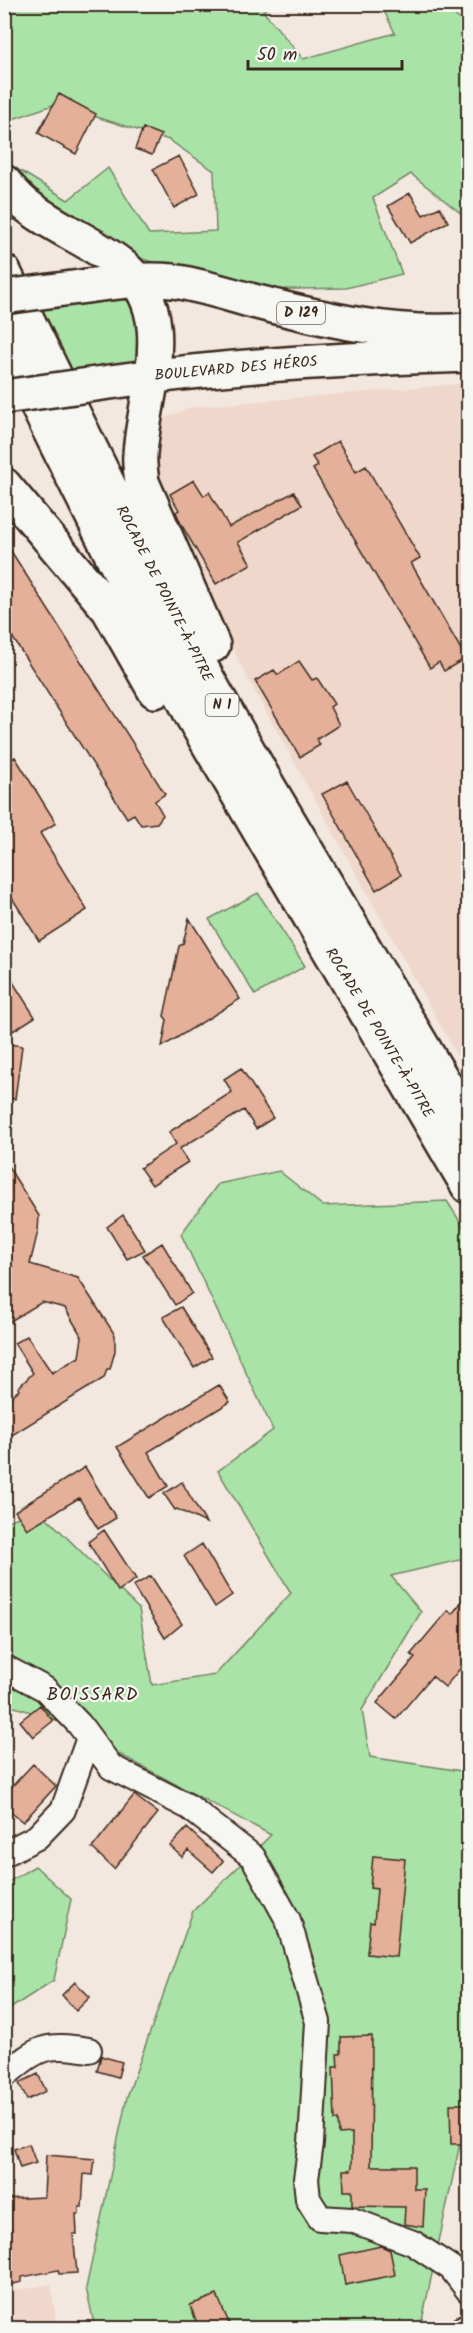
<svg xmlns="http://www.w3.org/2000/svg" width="473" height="2333" viewBox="0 0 473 2333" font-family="Kalam,sans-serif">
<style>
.built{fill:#efd7cb}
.green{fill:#aae3a8;stroke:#728663;stroke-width:1.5}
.building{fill:#e5b09a;stroke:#3b2a1e;stroke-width:1.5}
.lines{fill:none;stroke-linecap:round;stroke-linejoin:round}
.minor-casing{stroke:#3b2a1e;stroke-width:28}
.trunk-casing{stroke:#3b2a1e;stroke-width:38}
.minor{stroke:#f6f6f2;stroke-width:24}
.trunk{stroke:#f6f6f2;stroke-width:33}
.trunk-bridge-casing{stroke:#3b2a1e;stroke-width:38;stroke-linecap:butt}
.trunk-bridge{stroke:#f6f6f2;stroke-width:33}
.labels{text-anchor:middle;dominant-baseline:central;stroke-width:4.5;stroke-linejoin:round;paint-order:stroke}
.shield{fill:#f6f6f2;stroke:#73675e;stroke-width:1.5}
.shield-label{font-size:14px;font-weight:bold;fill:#3b2a1e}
.street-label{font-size:15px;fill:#3b2a1e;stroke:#f6f6f2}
.quarter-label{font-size:18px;letter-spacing:1.5px;fill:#3b2a1e;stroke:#f6f6f2}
</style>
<rect width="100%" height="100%" fill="#f3e8e0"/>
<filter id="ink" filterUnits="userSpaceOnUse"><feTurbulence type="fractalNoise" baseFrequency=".0167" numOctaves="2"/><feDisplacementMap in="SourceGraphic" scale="12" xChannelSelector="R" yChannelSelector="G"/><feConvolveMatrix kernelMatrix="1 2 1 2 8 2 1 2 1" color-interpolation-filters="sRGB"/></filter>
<g filter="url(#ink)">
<path class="built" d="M468,383V1075L248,679L156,495L155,466L157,428L165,418L191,407Z
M51,2284L57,2328H5V2292Z"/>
<path class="green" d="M5,5H272L263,11L303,59L395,33L381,5H442L468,26V219L411,174L373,198L402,274L346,288L245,290L116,251L5,171L4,161L68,200L108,168L149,234L216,231L214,171L169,140L87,114L70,99L13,119H5Z
M122,297L134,306L147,353L135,367L66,376L34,306Z
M258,893L305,966L255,995L209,919Z
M279,1171L323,1206L447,1201L468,1234V1558L391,1576L421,1612L362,1710L370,1757L468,1772V2120L461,2139L421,2325L415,2328H95L86,2288L127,2097L193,1911L271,1835L89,1738L82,1728L5,1704L4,1522L39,1510L139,1609L152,1685L215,1675L291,1593L218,1471L273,1430L181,1234L218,1184Z
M35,1866L71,1899L54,1980L5,2012V1884Z"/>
<path class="building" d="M59,94L96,114L76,154L38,133Z
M143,128L161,135L152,155L135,149Z
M179,156L199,194L174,208L153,169Z
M410,193L423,215L440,207L448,222L410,243L388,206Z
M338,441L356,472L366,466L420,558L411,563L466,658L444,671L439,662L430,668L313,469L318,466L312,457Z
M194,480L204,496L209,492L229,527L294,492L302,505L238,542L251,564L216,584L181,524L176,512L179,510L170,494Z
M4,540L165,794L155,801L163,815L157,823L141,825L134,814L127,818L4,624Z
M299,661L312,680L317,678L334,704L330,707L339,725L317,739L320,745L300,757L255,681L274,670L278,675Z
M15,757L56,823L40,833L87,910L39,941L4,885V763Z
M347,781L401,875L376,890L322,794Z
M189,918L240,999L162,1047L167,1020L164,1016L179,946L183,944Z
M4,968L35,1017L13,1031L4,1016Z
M4,1043L22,1046L15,1099L4,1098Z
M241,1068L273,1118L256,1129L244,1110L179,1149L188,1162L152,1185L140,1168L176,1144L169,1132L232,1092L224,1079Z
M4,1160L39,1216L38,1231L30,1264L78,1278L115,1335V1351L110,1369H107L104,1378L4,1440V1402L19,1390L18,1388L33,1373L14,1343L27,1336L52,1373L79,1357L82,1337L65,1308L42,1302L4,1325Z
M123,1215L145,1250L127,1259L107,1227Z
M162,1243L192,1293L175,1305L143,1255Z
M181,1307L212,1357L194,1368L163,1317Z
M219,1385L230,1402L148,1452L168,1486L149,1498L117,1447Z
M85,1467L116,1518L98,1529L79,1498L27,1529L15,1511Z
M182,1482L187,1491L206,1523L177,1509L175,1510L164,1494Z
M104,1530L136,1579L118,1591L88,1542Z
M202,1544L232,1595L215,1607L184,1556Z
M151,1576L182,1624L165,1638L133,1586Z
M468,1594V1659L445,1687L432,1676L396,1719L377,1703L415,1658L411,1654L448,1610L452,1614Z
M40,1705L53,1721L33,1737L20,1721Z
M33,1764L56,1786L23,1822L4,1807V1795Z
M134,1795L158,1813L114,1869L92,1848Z
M187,1828L223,1861L213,1872L188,1850L182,1857L170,1846Z
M373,1856L405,1859L396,1957L367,1954L370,1922L374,1923L377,1889L370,1888Z
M75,1982L90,1997L76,2011L62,1995Z
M372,2036L371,2166H414V2189H425L423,2227L404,2224L405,2207L352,2206V2191H344L343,2170H351L352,2166V2133L339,2134L338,2120H335L333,2067H338L337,2054H341V2037Z
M101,2056L122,2062L118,2077L97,2071Z
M38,2074L46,2091L27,2100L19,2083Z
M450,2104H468V2144H451Z
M29,2144L36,2163L20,2168L14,2149Z
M46,2155L95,2159L93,2175L84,2174L82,2207H79V2214H76L77,2234H73L77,2273L59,2274L58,2270L22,2277V2282L4,2286V2199L44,2197Z
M381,2246L390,2250L395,2275L345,2285L340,2255Z
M217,2295L231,2328H199L190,2305Z"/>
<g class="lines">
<defs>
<path id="minor" d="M4,1667L45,1689L79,1724L111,1767L189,1807L253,1857L288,1920L318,2022L311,2143L306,2179L308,2199L320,2218L352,2220L413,2243L451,2268L468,2290
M4,1854L37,1837L63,1810L89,1738
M4,2076C39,2047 44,2043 89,2050
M463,2328L468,2325"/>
<path id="trunk" d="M4,182C11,190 18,199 26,205C55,228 91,241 120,264C181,311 144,392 140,454C139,463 141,473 142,482L213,645
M4,272L136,541L206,676L267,784L468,1123
M87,286C116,282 144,278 173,281C201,285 230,295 257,302C327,320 396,336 468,330
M4,339L192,716L468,1186
M110,382C229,365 349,359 468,355
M4,485L109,610L155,691"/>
</defs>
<use href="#minor" class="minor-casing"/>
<use href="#trunk" class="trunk-casing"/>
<use href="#minor" class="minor"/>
<use href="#trunk" class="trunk"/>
<defs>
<path id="trunk-bridge" d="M4,297L87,286
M4,397L110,382"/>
</defs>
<use href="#trunk-bridge" class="trunk-bridge-casing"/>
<use href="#trunk-bridge" class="trunk-bridge"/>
</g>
</g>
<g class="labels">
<g class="shield">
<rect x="277" y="302" width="48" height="22" rx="4.5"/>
<rect x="205.5" y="694" width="33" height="22" rx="4.5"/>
</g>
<g class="shield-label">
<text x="301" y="313">D 129</text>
<text x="222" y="705">N 1</text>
</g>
<g class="street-label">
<text transform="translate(236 369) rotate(-5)">BOULEVARD DES HÉROS</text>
<text transform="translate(164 594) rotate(63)">ROCADE DE POINTE-À-PITRE</text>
<text transform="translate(379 1033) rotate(59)">ROCADE DE POINTE-À-PITRE</text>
</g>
<g class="quarter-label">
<text x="93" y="1695">BOISSARD</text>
</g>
</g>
<rect width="473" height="2333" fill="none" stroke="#f6f6f2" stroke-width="24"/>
<rect x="12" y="12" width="449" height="2309" fill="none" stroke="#3b2a1e" stroke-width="2" filter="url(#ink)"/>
<path d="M248 60v9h154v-9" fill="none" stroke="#3b2a1e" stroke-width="3"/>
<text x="257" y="60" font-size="18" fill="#3b2a1e" stroke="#f6f6f2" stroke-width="4.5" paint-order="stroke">50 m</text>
</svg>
